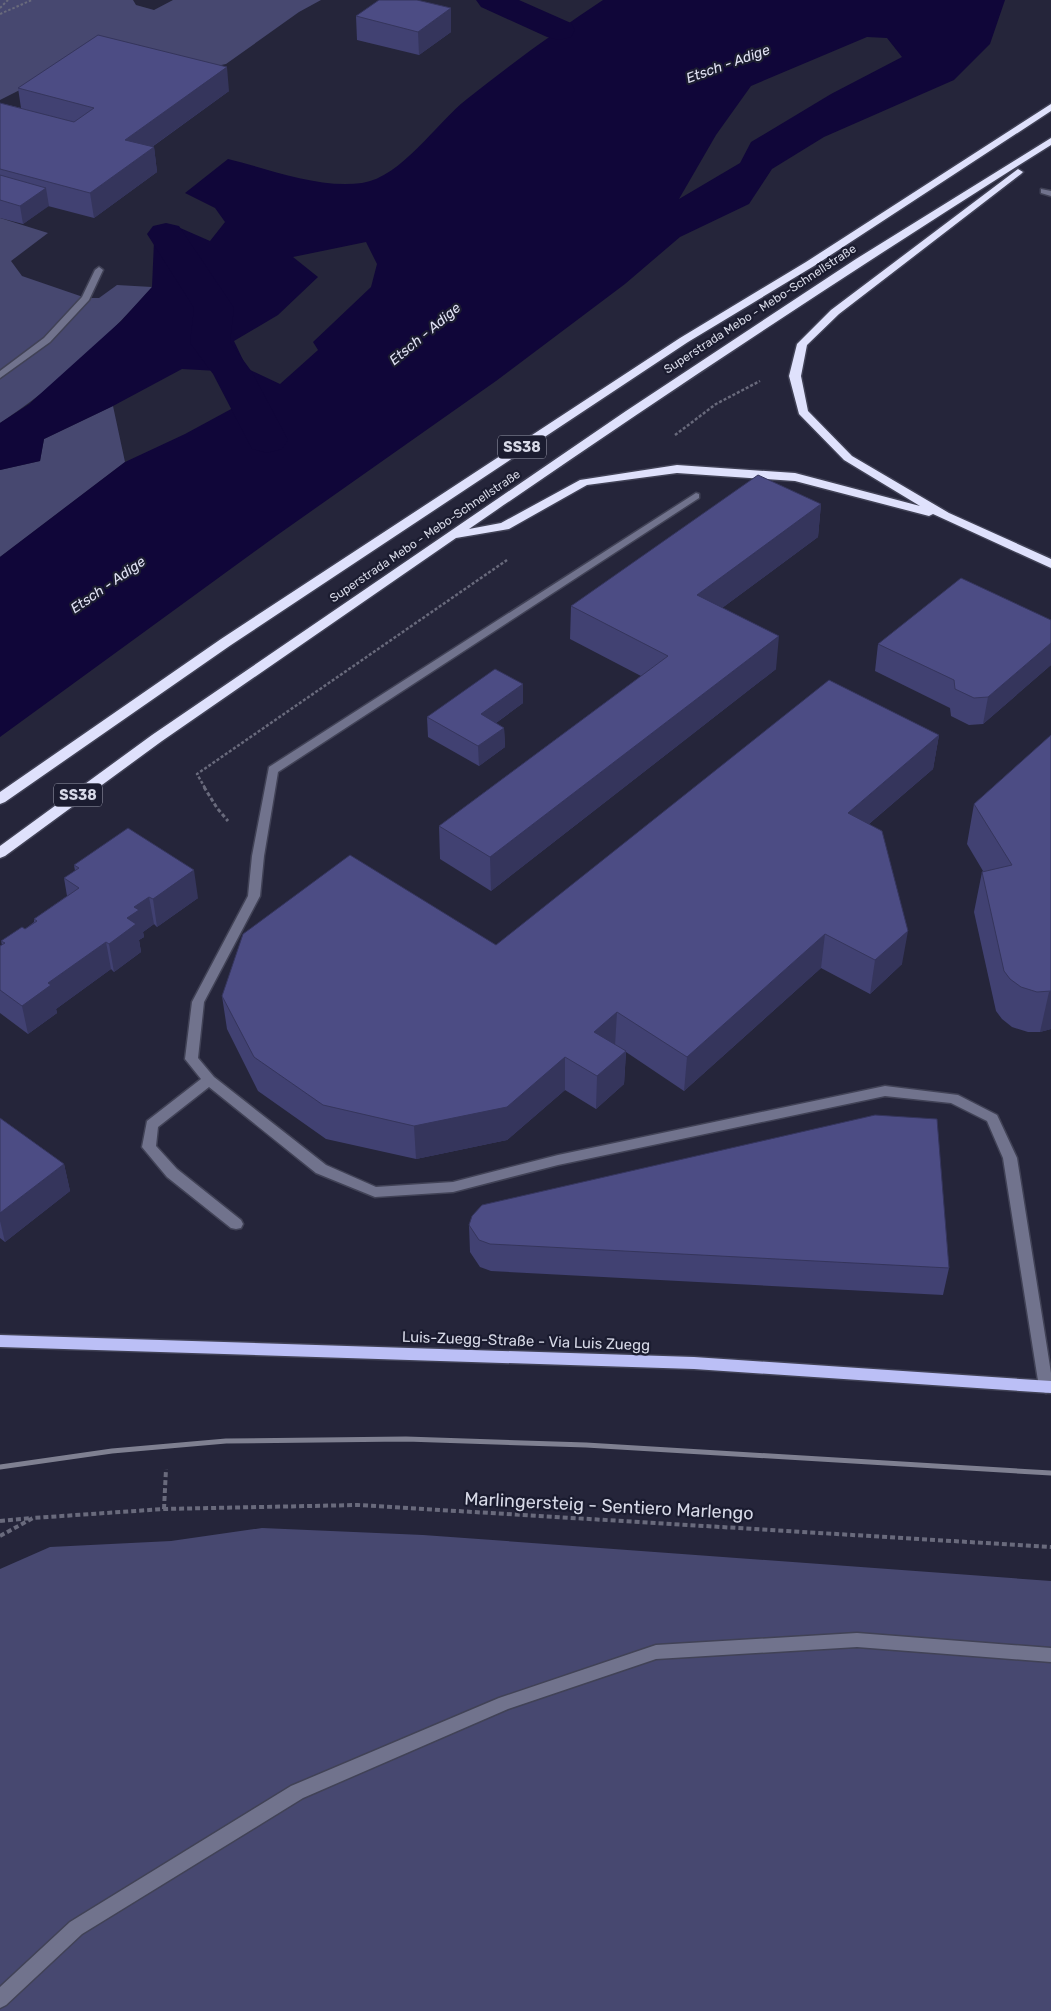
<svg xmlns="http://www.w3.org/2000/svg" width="1051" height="2011" viewBox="0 0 1051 2011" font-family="Rubik,sans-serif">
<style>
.green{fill:#474870}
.water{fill:#100639;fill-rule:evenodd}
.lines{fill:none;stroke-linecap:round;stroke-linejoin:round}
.canal{fill:#100639;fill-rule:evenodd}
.minor-casing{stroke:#414256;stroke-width:3}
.major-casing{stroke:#414256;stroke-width:3}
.highway-casing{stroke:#414256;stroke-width:3}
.path-far3{stroke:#696a7c;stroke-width:2;stroke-dasharray:2.5 2;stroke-linecap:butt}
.path-far2{stroke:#696a7c;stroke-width:2.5;stroke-dasharray:3 2;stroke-linecap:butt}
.path-far1{stroke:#696a7c;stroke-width:3;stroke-dasharray:4 2.5;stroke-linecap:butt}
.path{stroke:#696a7c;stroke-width:4;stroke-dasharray:5 3;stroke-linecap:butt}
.minor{fill:#71738d;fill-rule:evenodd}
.major{fill:#bbbff6;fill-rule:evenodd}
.highway{fill:#dfe1fc;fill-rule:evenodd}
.rail{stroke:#7f8091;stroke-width:5}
.wall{fill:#414172}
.shaded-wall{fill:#35355c}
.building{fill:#4c4c84;stroke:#35355c}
.labels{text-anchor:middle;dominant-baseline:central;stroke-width:4.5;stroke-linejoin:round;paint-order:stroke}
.far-street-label{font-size:12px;fill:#d7d9e7;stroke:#1b1c30}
.far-water-label{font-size:14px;font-style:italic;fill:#e1e2f4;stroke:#1b1c30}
.shield{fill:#1b1c30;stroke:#9fa0b0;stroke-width:1}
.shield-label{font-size:14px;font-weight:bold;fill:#d7d9e7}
.street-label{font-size:15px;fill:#d7d9e7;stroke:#1b1c30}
.near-street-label{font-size:18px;fill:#d7d9e7;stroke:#1b1c30}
</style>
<rect width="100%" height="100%" fill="#25253a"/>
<path class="green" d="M0,0H133L136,5L154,10L173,0H321L299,12L226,64L197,70L139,45L89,55L0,100Z
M0,218L48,233L11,261L22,276L86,298H99L117,285L152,287C108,337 56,387 0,423Z
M113,406L125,462L0,557V470L40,461L44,439Z
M262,1528L423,1535L1051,1581V2011H0V1569L50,1547L171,1541Z"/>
<path class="water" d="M603,0H1005L990,44L954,80L824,137L772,169L749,204L680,237L625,284L496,381L276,536L0,737V557L125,462L185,434L233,408L224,375L246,368L280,384L318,350L313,342L371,287L377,264L366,242L293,257L318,277L278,315L234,341L244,362L218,371L182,369L113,406L44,439L40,461L0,470V423L29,404L121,321L152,287L154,241L178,227L210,241L225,222L215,208L185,193L228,159C269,169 319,189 362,183C402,177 436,123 467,99C511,64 556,31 603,0ZM867,37L887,38L902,57L831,94L751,142L740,163L679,199L716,135L751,86Z"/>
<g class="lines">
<path class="canal" d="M476,0H519L571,23L575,30L571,37L559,40L547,37L481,7Z
M166,223L179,226L234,308L230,342L252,372L288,440L282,449L267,453L252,449L213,374L190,343L194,308L147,234L153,226Z"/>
<defs>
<path id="minor" d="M1041,189L1051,191V196L1041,193Z
M99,267L103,270L89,300L50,342L0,378V371L44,338L82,297L95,270Z
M696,493L699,494V498L278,772L264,856L260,896L204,1002L198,1058L214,1077L326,1165L376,1187L453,1182L558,1155L885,1086L958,1095L997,1115L1017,1158L1051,1373V1391L1046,1393L1041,1391L1039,1387L1003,1158L987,1121L951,1103L885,1096L558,1165L453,1192L375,1197L316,1173L209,1087L158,1127L156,1146L177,1169L241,1220L243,1224L241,1228L236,1229L231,1228L167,1177L142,1147L147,1121L201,1079L185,1059L192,1002L248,896L252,856L269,767Z
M857,1633L1051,1648V1662L857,1647L656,1659L508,1709L303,1798L82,1934L6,2005L0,2008V1987L70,1922L291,1786L499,1698L656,1645Z"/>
<path id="major" d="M0,1335L694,1357L1051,1381V1393L694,1369L0,1347Z"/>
<path id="highway" d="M1051,104V111L814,266L688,342L231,645L5,802L0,804V792L221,639L680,338L806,262Z
M1051,138V145C854,269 660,397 469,529L501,523L580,480L677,465L795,473L920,506L844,460L799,414L789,376L797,344L831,310L1018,169L1023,172L1021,174L839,314L807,345L801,376L808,411L852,456L949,513L1051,559V568L933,514L929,516L795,481L677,473L587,485L509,529L456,538L162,741L5,856L0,858V846L152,735L626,411L856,259Z"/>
</defs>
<use href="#minor" class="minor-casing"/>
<use href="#major" class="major-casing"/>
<use href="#highway" class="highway-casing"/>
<path class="path-far3" d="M0,8L8,0
M0,14L32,0"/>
<path class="path-far2" d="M675,435L716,404L760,381
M205,788L197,774L507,560"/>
<path class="path-far1" d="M204,787L217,808L228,821"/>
<path class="path" d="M164,1509L166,1469
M0,1521L32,1518
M0,1536L33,1518L164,1509L358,1505L1051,1547"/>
<use href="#minor" class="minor"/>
<use href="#major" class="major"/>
<use href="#highway" class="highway"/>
<path class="rail" d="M0,1467L112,1451L226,1441L406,1439L586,1445L1051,1473"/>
</g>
<path class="wall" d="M451,8V32L419,55L357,40L356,16Z
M18,88L229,91L152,147H154L157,172L94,218L48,206L23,224L0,218V103L21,108Z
M821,504L818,537L722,608L776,669L491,891L440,859L439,826L641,676L570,639L571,606Z
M1051,620V665L983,724L969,725L951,716L950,708L875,671L878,644Z
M523,684V703L496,723L504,728L505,747L479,766L428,737L427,717Z
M939,735L933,769L869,824L902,964L870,994L821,968L684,1091L626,1052L624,1084L596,1109L565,1090L507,1140L416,1159L326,1139L258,1091L227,1029L222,996L496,945Z
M1051,735V1029L1040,1032H1028L1012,1027L1002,1019L996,1011L974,912L982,872L983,871L967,844L974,804Z
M74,865L198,898L157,927L154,924L143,932L144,937L139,940L141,952L114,972L111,969L56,1009L57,1013L28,1034L0,1013V946L2,945L1,941L25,929L34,922V919L67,896L64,878L75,871Z
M0,1118L64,1164L70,1191L5,1242L0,1238Z
M469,1225L949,1268L943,1295L491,1271L480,1267L470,1252Z"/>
<path class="shaded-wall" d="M451,8V32L419,55L418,32Z
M227,67L229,91L128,164L125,140Z
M154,147L157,172L94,218L90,193Z
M46,188L49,206L23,224L20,206Z
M821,504L818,537L695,628L697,595Z
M779,636L776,669L491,891L490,857Z
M1051,643V665L983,724L988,697Z
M523,684V703L481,734V714Z
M504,728L505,747L479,766L478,746Z
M939,735L933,769L843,846L848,813Z
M194,870L198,898L157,927L153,899Z
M149,897L154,924L143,932L144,937L139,940L141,952L114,972L109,944L134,907Z
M908,931L902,964L870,994L875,960Z
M825,934L821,968L684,1091L687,1057Z
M106,942L111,969L56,1009L57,1013L28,1034L22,1006L48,983Z
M1051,991V1029L1040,1032L1049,992Z
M617,1012L615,1046L594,1032Z
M626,1051L624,1084L596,1109L597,1076Z
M565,1057V1090L507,1140L416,1159L414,1126Z
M64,1164L70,1191L5,1242L0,1221V1213Z"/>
<path class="building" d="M379,0H417L451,8L418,32L356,16Z
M98,35L227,67L125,140L154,147L90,193L0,169V103L74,122L94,108L18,88Z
M0,175L46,188L20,206L0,200Z
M758,475L821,504L697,595L779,636L490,857L439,826L668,656L571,606Z
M961,578L1051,620V643L988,697L974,698L955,689L954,680L878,644Z
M495,669L523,684L481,714L504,728L478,746L427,717Z
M829,680L939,735L848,813L882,831L908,931L875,960L825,934L687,1057L617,1012L594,1032L626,1051L597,1076L565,1057L507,1107L414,1126L323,1105L254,1057L222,996L243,934L350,855L496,945Z
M1051,735V991L1037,992L1021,987L1010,979L1004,971L982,872L1012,865L974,804Z
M128,828L194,870L153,899L149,897L134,907L139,910L127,918L136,924L109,944L106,942L48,983L51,985L22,1006L0,990V946L5,943L1,941L22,927L25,929L37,921L34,919L79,888L64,878L79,868L74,865Z
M875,1115L937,1119L949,1268L490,1244L479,1240L469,1225L472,1216L482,1205Z
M0,1118L64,1164L0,1213Z"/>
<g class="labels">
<g class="far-street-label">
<text transform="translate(760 309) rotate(-33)">Superstrada Mebo - Mebo-Schnellstraße</text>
<text transform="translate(425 536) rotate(-34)">Superstrada Mebo - Mebo-Schnellstraße</text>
</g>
<g class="far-water-label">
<text transform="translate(728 64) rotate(-20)">Etsch - Adige</text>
<text transform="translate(425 334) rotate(-40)">Etsch - Adige</text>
<text transform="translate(108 585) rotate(-35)">Etsch - Adige</text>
</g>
<g class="shield">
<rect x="498" y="435.5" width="48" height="23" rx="4"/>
<rect x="54" y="783.5" width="48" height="23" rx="4"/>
</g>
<g class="shield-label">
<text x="522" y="447">SS38</text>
<text x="78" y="795">SS38</text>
</g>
<g class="street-label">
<text transform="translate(526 1341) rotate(2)">Luis-Zuegg-Straße - Via Luis Zuegg</text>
</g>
<g class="near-street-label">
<text transform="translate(609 1506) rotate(3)">Marlingersteig - Sentiero Marlengo</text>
</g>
</g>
</svg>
